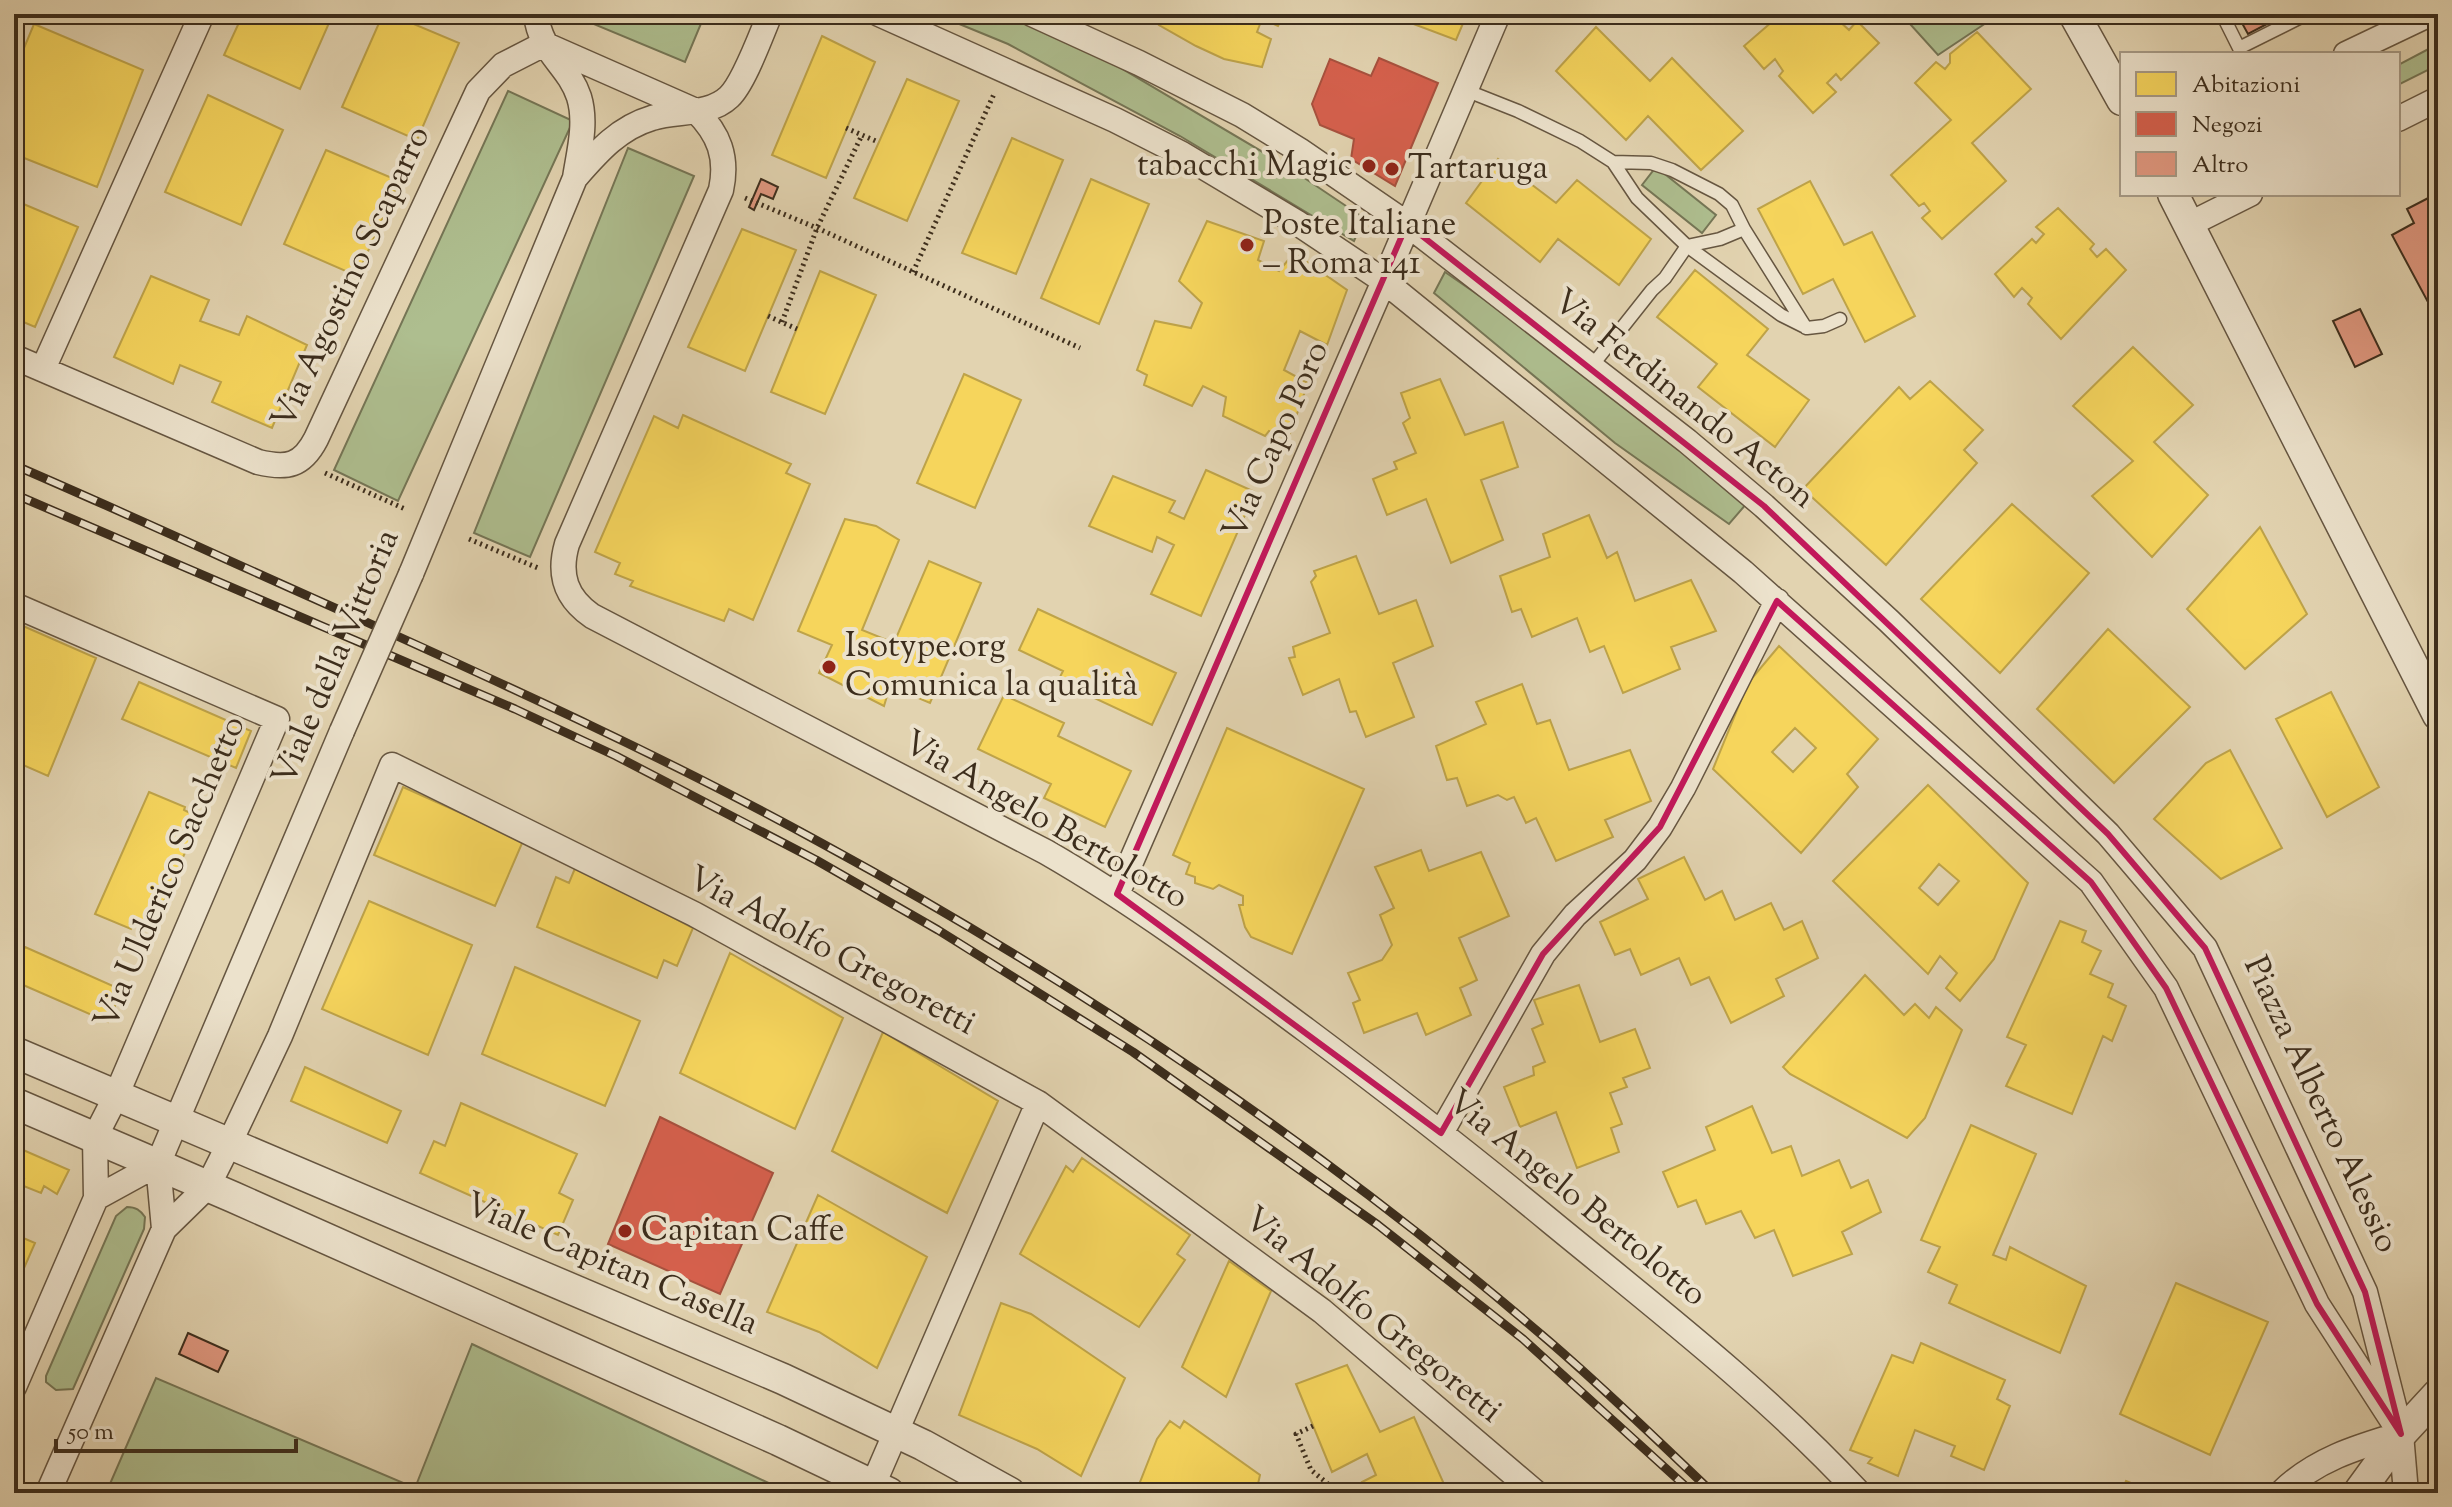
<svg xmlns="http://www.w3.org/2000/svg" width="2452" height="1507" viewBox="0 0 2452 1507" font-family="'Sorts Mill Goudy',serif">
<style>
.green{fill:#aebe8f;stroke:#757656;stroke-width:2}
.homes{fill:#f6d55c;stroke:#bea349;stroke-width:2;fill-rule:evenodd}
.shops{fill:#d6604d;stroke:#a8513e;stroke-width:2}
.building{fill:#e19880;stroke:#3c2d1c;stroke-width:2}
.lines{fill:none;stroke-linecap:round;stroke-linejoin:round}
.service-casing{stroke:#665641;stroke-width:15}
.minor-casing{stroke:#665641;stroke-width:27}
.tertiary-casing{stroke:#665641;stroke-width:33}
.path{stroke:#3c2d1c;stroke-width:5;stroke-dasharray:2 4;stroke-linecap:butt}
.service{stroke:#ece2cc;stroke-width:12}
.minor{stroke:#ece2cc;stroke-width:24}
.tertiary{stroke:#ece2cc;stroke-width:30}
.rail-casing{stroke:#3c2d1c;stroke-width:9}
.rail{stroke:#ece2cc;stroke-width:6;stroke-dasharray:18;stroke-linecap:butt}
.minor-bridge-casing{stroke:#665641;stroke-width:27;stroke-linecap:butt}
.minor-bridge{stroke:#ece2cc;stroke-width:24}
.marked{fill:none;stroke:#c2185b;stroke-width:6;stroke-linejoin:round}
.poi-dot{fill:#8f2418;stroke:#ece2cc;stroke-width:3}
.labels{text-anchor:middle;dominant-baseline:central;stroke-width:8;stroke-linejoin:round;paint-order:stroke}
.poi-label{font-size:34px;fill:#3c2d1c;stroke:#ece2cc;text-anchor:start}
.street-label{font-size:34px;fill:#3c2d1c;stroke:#ece2cc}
</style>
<rect width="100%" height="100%" fill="#e2d3b0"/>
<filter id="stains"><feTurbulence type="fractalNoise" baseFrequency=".0025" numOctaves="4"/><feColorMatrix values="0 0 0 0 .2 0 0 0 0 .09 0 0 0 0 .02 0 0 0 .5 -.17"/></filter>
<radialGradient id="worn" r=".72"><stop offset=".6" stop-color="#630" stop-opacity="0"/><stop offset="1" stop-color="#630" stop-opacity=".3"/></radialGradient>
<path class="green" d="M586,14H705L685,62L584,20Z
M935,14H1010L1097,54L1288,167L1364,218L1354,241L1180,136L1008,44Z
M1901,14H1993L1995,17L1938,55Z
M2438,44V65L2398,85V65Z
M508,91L573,121L398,501L334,470Z
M628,148L694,176L530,557L474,533Z
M1656,167L1716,215L1702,233L1642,185Z
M1445,272L1497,308L1747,503L1729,524L1615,443L1434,293Z
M127,1207C136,1207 140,1210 145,1217L144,1229L73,1389L56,1390L46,1382V1376L116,1216Z
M472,1344L790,1493H106L156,1378L415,1488Z"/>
<path class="homes" d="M243,14H333L300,89L224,55Z
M383,14H390L459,43L417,140L342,107Z
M1164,14H1284L1278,26L1262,19L1257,32L1271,39L1262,67L1224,59L1196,46L1159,25Z
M1387,14H1467L1456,40Z
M1781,14H1844L1837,19L1849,30L1857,21L1879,43L1841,80L1836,74L1827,83L1836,92L1813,113L1779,76L1783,71L1775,59L1764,69L1744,46Z
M34,24L143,70L97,187L14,154V72Z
M1596,27L1650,81L1672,58L1743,131L1701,170L1648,116L1626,140L1556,71Z
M1977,32L2031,89L1972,143L2006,181L1942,239L1922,218L1930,211L1924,203L1919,206L1891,175L1951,120L1915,83L1936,62L1945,69L1950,63V54Z
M822,36L875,62L826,178L772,155Z
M907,79L959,101L907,221L854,198Z
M208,95L283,130L241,225L165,192Z
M1012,138L1063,160L1016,274L962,253Z
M326,150L399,181L357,276L284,244Z
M1498,159L1556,203L1577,180L1651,239L1619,285L1558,239L1540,262L1466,203Z
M1091,179L1149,204L1099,324L1041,298Z
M1810,181L1844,245L1872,232L1915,316L1865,342L1833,279L1803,294L1758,209Z
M14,200L78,227L35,327L14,318Z
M2058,208L2094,244L2090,249L2097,257L2106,249L2126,270L2061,339L2028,304L2032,298L2022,288L2014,297L1995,274L2032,239L2036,243L2044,234L2036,227Z
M1207,221L1264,241L1258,260L1279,271L1294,253L1347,290L1327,345L1300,331L1284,370L1308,383L1288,439L1269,431L1265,436L1223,416L1226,397L1203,386L1192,406L1144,385L1147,375L1137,370L1155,321L1191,328L1202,303L1179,281Z
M742,229L796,250L745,371L688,347Z
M1695,270L1768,329L1747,355L1809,400L1775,447L1698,387L1717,364L1657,317Z
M820,271L876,295L825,414L771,392Z
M151,276L209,300L200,321L239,335L247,316L307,345L272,428L212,402L221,382L180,365L173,384L114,357Z
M2133,347L2193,405L2154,442L2208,495L2152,557L2092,496L2133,461L2073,406Z
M964,374L1021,400L975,508L917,483Z
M1440,379L1465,435L1503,422L1518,467L1481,480L1503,540L1451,563L1426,499L1387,515L1373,479L1397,469L1394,462L1416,453L1403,423L1410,418L1401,393Z
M1930,381L1983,430L1964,450L1977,463L1886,565L1803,489L1899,387L1910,399Z
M683,415L791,464L786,473L810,484L753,620L729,609L724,621L630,586L633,581L615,574L620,563L595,552L654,416L678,428Z
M1206,470L1255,492L1201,616L1151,594L1174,545L1157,537L1152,552L1089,526L1113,476L1175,501L1169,512L1184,519Z
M2012,504L2089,573L2000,673L1921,599Z
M1589,515L1607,558L1617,552L1635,601L1691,580L1716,631L1671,647L1680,669L1623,693L1604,646L1590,652L1577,618L1532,637L1521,609L1512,612L1500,576L1550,557L1543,534Z
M845,519L876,526L899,540L862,630L894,643L929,561L981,583L930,703L890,686L884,706L819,673L832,645L798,631Z
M2260,527L2307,614L2245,669L2187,609Z
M1356,556L1379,614L1416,600L1433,646L1393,663L1414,717L1366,737L1356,711L1350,712L1339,679L1303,695L1289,658L1295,657L1293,647L1330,633L1311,582L1316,576L1314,571Z
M1038,609L1176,673L1152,725L1058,681L1063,671L1019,650Z
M14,622L96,658L48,776L14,761Z
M2108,629L2190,707L2114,783L2037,709Z
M1779,646L1878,739L1847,774L1858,787L1801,853L1713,769L1748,683ZM1795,728L1816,748L1793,772L1772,752Z
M139,682L251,731L236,768L122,719Z
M1522,684L1537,724L1550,720L1569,770L1630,750L1651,801L1605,820L1613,837L1556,861L1536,818L1526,823L1514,797L1507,800L1498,795L1467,806L1457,778L1447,780L1436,746L1486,724L1476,702Z
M2331,692L2379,787L2327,817L2276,719Z
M1004,695L1064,723L1058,736L1131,771L1105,827L1044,798L1051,784L978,749Z
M1227,728L1364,789L1292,954L1251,937L1245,927L1239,905H1243V896L1219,885L1213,889L1195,883V877L1186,874L1190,863L1173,855Z
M2230,750L2282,848L2221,879L2154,819L2206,763Z
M1928,785L2028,883L1994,959L1960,1001L1946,988L1957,973L1940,956L1928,974L1833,881ZM1939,864L1959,881L1938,905L1919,888Z
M403,787L523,841L495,906L374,855Z
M149,792L185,807L184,810L200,818L152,929L134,921L131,929L95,914Z
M1421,850L1429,871L1481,852L1509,916L1459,938L1477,980L1460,988L1471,1015L1426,1035L1417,1013L1364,1033L1353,1003L1360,1000L1348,973L1382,960L1392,945L1380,915L1394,908L1375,867Z
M1684,857L1705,900L1722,891L1735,920L1771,903L1784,930L1802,921L1818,958L1776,979L1784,996L1731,1023L1709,977L1691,985L1679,958L1641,975L1630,949L1615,955L1600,922L1648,899L1638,879Z
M576,866L693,928L677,966L664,960L657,978L537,927L556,877L569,883Z
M369,901L472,945L428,1055L322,1009Z
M2060,921L2086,931L2082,942L2101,951L2090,974L2113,984L2108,997L2126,1006L2112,1041L2103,1036L2072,1114L2006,1086L2026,1045L2007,1037Z
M25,947L122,990L108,1022L14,981V971Z
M730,953L843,1018L795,1129L680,1073Z
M515,967L640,1021L605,1106L482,1054Z
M1865,975L1904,1015L1915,1004L1929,1018L1936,1007L1962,1030L1925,1118L1907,1138L1790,1074L1783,1067Z
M1579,985L1600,1042L1635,1029L1650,1068L1623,1078L1627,1087L1610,1093L1622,1124L1611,1128L1619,1152L1577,1168L1556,1112L1520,1127L1504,1087L1534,1075L1533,1067L1545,1062L1532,1029L1543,1024L1534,1000Z
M883,1032L998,1101L947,1213L832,1151Z
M305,1067L401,1111L387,1143L291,1101Z
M461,1103L577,1154L559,1193L573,1200L558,1235L420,1173L434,1141L445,1146Z
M1752,1106L1772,1153L1791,1146L1802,1176L1839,1160L1851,1188L1868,1180L1881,1212L1842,1232L1852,1254L1793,1276L1774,1230L1755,1238L1741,1211L1706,1224L1696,1200L1678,1207L1663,1172L1715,1150L1706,1127Z
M1971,1125L2036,1154L1993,1255L2006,1260L2010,1247L2086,1286L2060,1353L1949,1303L1957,1285L1928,1272L1940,1247L1921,1240Z
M14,1146L69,1170L57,1194L44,1186L41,1193L21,1185L24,1179L14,1175Z
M1082,1158L1190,1235L1177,1254L1185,1260L1139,1327L1020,1254L1066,1166L1073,1172Z
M818,1195L927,1257L877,1368L819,1332L767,1312Z
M14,1234L35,1243L14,1291Z
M1229,1261L1271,1291L1226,1397L1182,1367Z
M2176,1283L2268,1322L2210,1455L2120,1414Z
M1001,1303L1031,1314L1125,1378L1081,1476L1037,1449L959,1415Z
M1921,1343L2005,1380L1997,1399L2010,1406L1984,1470L1951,1456L1955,1446L1915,1430L1898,1476L1868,1463L1872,1458L1850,1450L1892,1355L1913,1363Z
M1347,1365L1380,1432L1414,1417L1448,1493H1385L1382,1488L1368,1493L1362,1482L1376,1475L1367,1454L1332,1472L1296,1384Z
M1170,1421L1180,1428L1184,1421L1260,1475L1256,1493H1132L1140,1482L1157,1439Z
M2126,1481L2155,1493H2121Z"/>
<path class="shops" d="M1379,58L1438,83L1395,186L1351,159L1354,139L1320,125L1312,104L1330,59L1371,76Z
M660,1117L773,1173L720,1294L608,1244Z"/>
<path class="building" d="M2237,14H2286L2248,34Z
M761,179L778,187L773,199L761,194L754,210L749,207Z
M2438,193V299L2429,304L2392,235L2414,223L2407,209Z
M2360,309L2382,354L2355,367L2333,321Z
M188,1333L228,1351L218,1372L179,1354Z"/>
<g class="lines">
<defs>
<path id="service" d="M2222,14L2239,48L2307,14
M1465,90L1518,111L1580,141L1613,162L1637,198L1687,246L1665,278L1652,290L1591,367
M1613,162L1651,163L1672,170L1719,194L1732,205L1744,229L1720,239L1687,246
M1744,229L1806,328
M1687,246L1781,315L1807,328L1824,326L1840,319"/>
<path id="minor" d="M879,14L1115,120L1182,154L1296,222L1384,281L1743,572L2091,882L2166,988L2317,1304L2401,1434
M1032,14L1139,63L1242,115L1299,150L1407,224L1687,441L1764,506L1889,621L2108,834L2205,948L2365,1292L2401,1434L2406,1493
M544,44L696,111C719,134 728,157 721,190L567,544C558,575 566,598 592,616L1046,852C1138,905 1221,967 1306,1030C1389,1092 1470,1155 1550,1221C1656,1308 1765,1392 1859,1493
M2346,54L2430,14
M2398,119L2438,99
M575,178C597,153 618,128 652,118C676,110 709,116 729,97C744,83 761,35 770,14
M2190,224L2250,194
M14,357L258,462C287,469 302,466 316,439L478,91L503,65L544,44
M43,369L202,14
M411,574L575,178C579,152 587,123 579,97C568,64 540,53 536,14
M14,605L277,719L116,1096L95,1137L96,1198
M1117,894L1384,281L1498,14
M1441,1133L1543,954L1575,915L1635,860L1660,827L1683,788L1777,601
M164,1229L158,1164L342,731
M14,1387L96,1198L158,1164
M873,1485L1038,1103
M48,1493L164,1229L208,1186L229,1144L280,1036L392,765L694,914L1038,1103L1322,1311L1536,1493
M2281,1493C2314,1460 2357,1447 2401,1434"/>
<path id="tertiary" d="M2074,14L2122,100
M2173,194L2438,715
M14,1052L783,1379L923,1445L1010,1493
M14,1103L233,1197L778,1440L889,1493
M2358,1493L2401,1434L2438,1394"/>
</defs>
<use href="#service" class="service-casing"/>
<use href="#minor" class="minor-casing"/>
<use href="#tertiary" class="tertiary-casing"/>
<path class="path" d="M846,128L878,142
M745,198L817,228L1080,348
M913,272L994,94
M768,316L797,329
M782,322L817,228L862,135
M325,473L405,509
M469,539L538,568
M1313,1426L1296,1434L1311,1470L1339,1493
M1360,1493L1364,1489"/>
<use href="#service" class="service"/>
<use href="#minor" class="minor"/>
<use href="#tertiary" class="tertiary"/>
<defs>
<path id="rail" d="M14,465C128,514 240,566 353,616C512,688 671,760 823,844C1078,983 1323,1147 1543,1336C1602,1386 1657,1440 1713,1493
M14,494L515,709L616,756L816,860L938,930L1133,1052L1378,1225L1523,1339L1693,1493"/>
</defs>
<use href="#rail" class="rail-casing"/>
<use href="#rail" class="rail"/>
<defs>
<path id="minor-bridge" d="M342,731L411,574"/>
</defs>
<use href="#minor-bridge" class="minor-bridge-casing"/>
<use href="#minor-bridge" class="minor-bridge"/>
</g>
<path class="marked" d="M1407,224L1764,506L2108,834L2205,948L2365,1292L2401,1434L2317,1304L2166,988L2091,882L1777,601L1660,827L1543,954L1441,1133L1117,894Z"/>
<g class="poi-dot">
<circle cx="1369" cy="166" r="8"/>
<circle cx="1392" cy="169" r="8"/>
<circle cx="1247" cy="245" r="8"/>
<circle cx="829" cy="667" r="8"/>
<circle cx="625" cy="1231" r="8"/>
</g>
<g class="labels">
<g class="poi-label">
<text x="1353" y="166" text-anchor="end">tabacchi Magic</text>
<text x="1408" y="169">Tartaruga</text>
<text x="1263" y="225">Poste Italiane<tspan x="1263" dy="39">– Roma 141</tspan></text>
<text x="845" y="647">Isotype.org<tspan x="845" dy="39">Comunica la qualità</tspan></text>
<text x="641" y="1231">Capitan Caffe</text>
</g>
<g class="street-label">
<text transform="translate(352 278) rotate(-65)">Via Agostino Scaparro</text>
<text transform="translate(1683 400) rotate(39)">Via Ferdinando Acton</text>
<text transform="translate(1277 441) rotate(-66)">Via Capo Poro</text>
<text transform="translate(337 658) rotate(-67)">Viale della Vittoria</text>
<text transform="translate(1045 821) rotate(30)">Via Angelo Bertolotto</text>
<text transform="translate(171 873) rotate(-67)">Via Ulderico Sacchetto</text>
<text transform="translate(831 952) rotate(28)">Via Adolfo Gregoretti</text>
<text transform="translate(2320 1105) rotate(65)">Piazza Alberto Alessio</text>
<text transform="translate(1576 1199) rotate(39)">Via Angelo Bertolotto</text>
<text transform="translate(611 1265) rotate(23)">Viale Capitan Casella</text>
<text transform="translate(1372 1316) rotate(39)">Via Adolfo Gregoretti</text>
</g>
</g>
<rect width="2452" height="1507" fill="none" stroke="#e2d3b0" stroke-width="48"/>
<rect x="16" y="16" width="2420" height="1475" fill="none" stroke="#3c2d1c" stroke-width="4"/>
<rect x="24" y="24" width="2404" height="1459" fill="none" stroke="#3c2d1c" stroke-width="2"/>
<rect x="2120" y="52" width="280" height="144" fill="#ece2cc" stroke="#a69a86" stroke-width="2"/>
<rect x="2136" y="72" width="40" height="24" fill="#f6d55c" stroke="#a69a86" stroke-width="2"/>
<text x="2192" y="92" font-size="24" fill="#3c2d1c">Abitazioni</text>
<rect x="2136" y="112" width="40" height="24" fill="#d6604d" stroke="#a69a86" stroke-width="2"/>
<text x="2192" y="132" font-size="24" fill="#3c2d1c">Negozi</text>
<rect x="2136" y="152" width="40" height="24" fill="#e19880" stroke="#a69a86" stroke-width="2"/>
<text x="2192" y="172" font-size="24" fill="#3c2d1c">Altro</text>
<path d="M56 1439v12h240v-12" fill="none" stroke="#3c2d1c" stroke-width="4"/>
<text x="68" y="1439" font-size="24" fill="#3c2d1c" stroke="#ece2cc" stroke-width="6" paint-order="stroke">50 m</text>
<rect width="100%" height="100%" filter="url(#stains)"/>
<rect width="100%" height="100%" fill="url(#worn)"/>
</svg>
